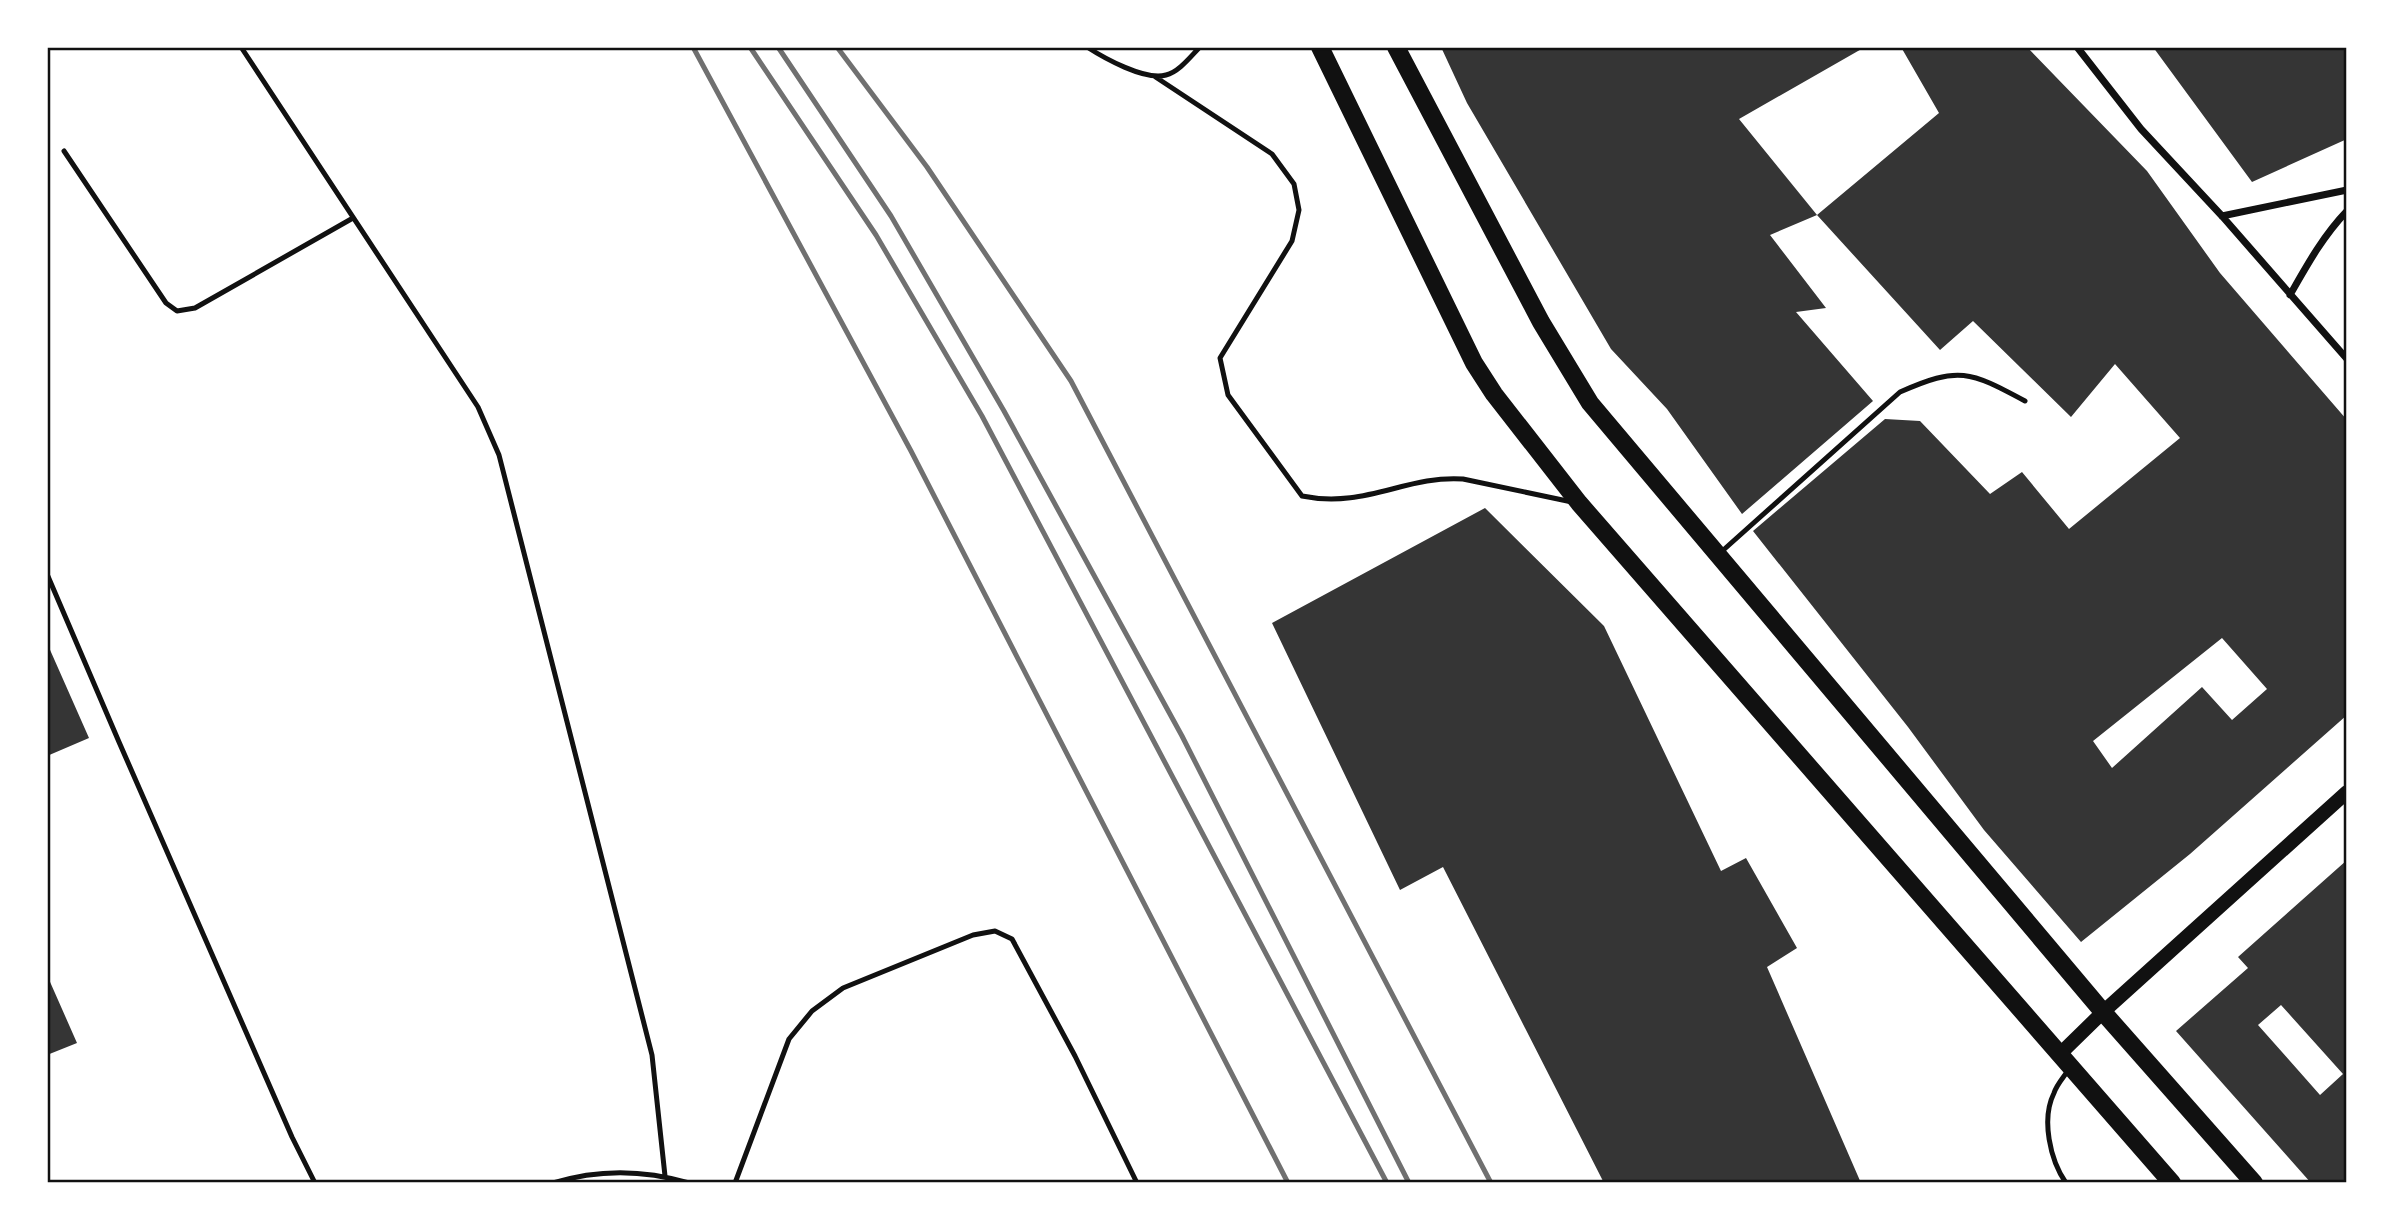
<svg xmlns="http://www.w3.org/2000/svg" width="2394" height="1230" viewBox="0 0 2394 1230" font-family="Manrope,sans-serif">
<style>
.building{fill:#353535;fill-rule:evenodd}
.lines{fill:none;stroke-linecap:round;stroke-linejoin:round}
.service{stroke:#111;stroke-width:5}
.minor{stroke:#111;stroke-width:7}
.secondary{stroke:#111;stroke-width:14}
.primary{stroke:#111;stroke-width:18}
.rail{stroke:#707070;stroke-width:5}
.neatline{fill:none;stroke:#111;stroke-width:2.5}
</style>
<rect width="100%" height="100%" fill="#fff"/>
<path class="building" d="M1441,47H1865L1739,119L1817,215L1939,113L1901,47H2027L2147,171L2220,273L2347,420V715L2190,854L2081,942L1984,830L1908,727L1753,531L1885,419L1920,421L1990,494L2022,472L2069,529L2180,438L2115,364L2071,417L1973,321L1940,350L1817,215L1770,235L1826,308L1796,312L1873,401L1742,514L1667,409L1611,349L1467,103ZM2222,638L2267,689L2232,720L2202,687L2112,768L2093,741Z
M2153,47H2347V139L2252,182Z
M1485,508L1604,626L1721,871L1746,858L1797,948L1767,967L1861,1183H1604L1443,867L1400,890L1272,623Z
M47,643L89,738L47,756Z
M2347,860V1183H2311L2176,1031L2248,968L2238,957ZM2281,1005L2343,1074L2320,1095L2258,1025Z
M47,975L77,1043L47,1055Z"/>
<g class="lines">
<path class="service" d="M241,47L478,407L499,455L652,1055L665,1176
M1087,47C1104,58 1145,81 1166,75C1179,72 1191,56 1200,47
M1154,76L1272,154L1294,184L1299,210L1292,241L1220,358L1228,395L1302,496C1365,509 1406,475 1463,479L1572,502
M64,151L166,303L177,311L195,308L353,218
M1720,553L1900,392C1959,366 1969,371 2025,401
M47,574L119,742L292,1137L315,1183
M553,1183C598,1169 645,1170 689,1183
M735,1183L789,1039L812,1011L843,988L973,935L995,931L1012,939L1075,1056L1137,1183
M2066,1183C2050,1160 2041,1119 2054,1093C2057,1084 2064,1077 2069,1069"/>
<path class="minor" d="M2077,47L2141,129L2222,216L2347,359
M2222,216L2347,190
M2290,295C2307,265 2323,236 2347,211"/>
<path class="secondary" d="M2060,1054L2103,1012L2347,792"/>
<path class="primary" d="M1320,47L1474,363L1494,394L1579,503L2172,1183
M1396,47L1541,322L1590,403L2103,1012L2254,1183"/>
<path class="rail" d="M693,47L911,451L1288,1183
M750,47L876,235L982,416L1387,1183
M778,47L891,216L1004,411L1182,736L1409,1183
M837,47L927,167L1071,381L1491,1183"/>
</g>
<rect width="2394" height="1230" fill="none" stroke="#ffffff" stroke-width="98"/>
<rect x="49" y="49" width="2296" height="1132" class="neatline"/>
</svg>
